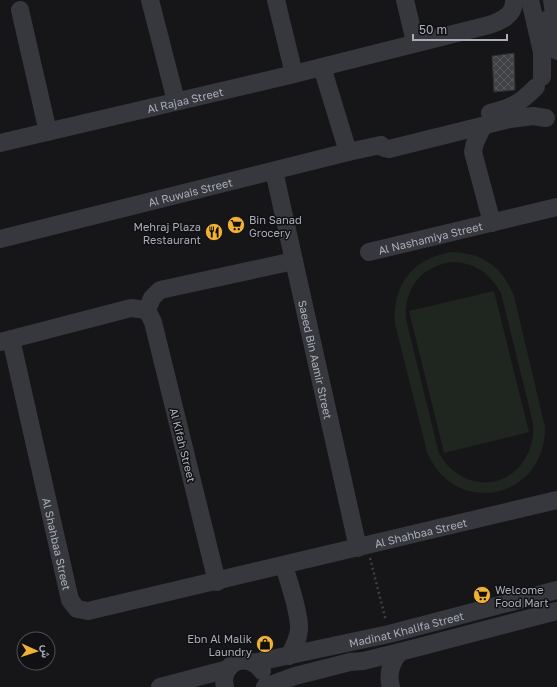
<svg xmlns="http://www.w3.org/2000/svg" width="557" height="687" viewBox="0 0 557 687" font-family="'Golos Text',Vazirmatn,sans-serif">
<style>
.park{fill:#1e261f;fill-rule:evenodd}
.building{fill:url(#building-cross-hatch);stroke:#303034}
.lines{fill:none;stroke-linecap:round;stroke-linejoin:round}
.path{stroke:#3d3f44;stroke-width:2.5;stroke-dasharray:2 3;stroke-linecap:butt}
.minor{stroke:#37383d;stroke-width:18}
.labels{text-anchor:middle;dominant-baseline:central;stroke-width:3;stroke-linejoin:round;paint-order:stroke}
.street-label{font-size:11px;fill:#a8adb8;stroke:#111113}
.poi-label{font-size:11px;fill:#a8adb8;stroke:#111113;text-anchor:start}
</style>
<defs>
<pattern id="building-cross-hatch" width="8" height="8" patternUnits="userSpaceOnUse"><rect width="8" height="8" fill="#404145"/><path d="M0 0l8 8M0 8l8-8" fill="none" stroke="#595a5e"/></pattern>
</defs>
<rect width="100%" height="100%" fill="#161618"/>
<path class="park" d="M451,252C483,253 502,266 514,296L545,427C546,499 455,519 427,452L395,324C392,285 412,259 451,252ZM451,262C474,262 490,273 501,293L533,423C537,462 502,496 463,477C453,472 445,463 439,454L406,319C404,288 421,267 451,262Z
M494,291L529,432L444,453L409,311Z"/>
<path class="building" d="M514,53L515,90L494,92L492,56Z"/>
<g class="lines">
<path class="path" d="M370,558L386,621"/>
<g class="minor">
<path d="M150,0L176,101"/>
<path d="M276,0L294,74"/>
<path d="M405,0L415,42"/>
<path d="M530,0L542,52V77"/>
<path d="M552,0L555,20L552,35"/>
<path d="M20,10L48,132"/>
<path d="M546,20L551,39L557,51"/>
<path d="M322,67L348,152"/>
<path d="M490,113C513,107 519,104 536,87"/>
<path d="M483,126L475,143L473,152L492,223"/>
<path id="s1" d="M0,143L294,74L489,25C501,21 515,15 514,0"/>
<path d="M381,145L384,148L389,149L510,119L533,116L546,118"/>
<path id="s2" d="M274,171L358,548"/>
<path id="s3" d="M0,239L348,152L381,145"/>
<path id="s4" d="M369,252L557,207"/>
<path id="s5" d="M11,339L70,600L77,609L88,611L557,500"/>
<path d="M0,342L131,308L147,310"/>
<path d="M284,566C289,582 300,614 299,630C298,640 294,647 289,656"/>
<path d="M217,582L153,322L147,310L152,298L160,290L294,261"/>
<path id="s6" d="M253,663L389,634L557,590"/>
<path d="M160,687L228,669"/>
<path d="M225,687C219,663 248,650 262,671"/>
<path d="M265,687L295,676L350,662L363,661L400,652L557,611"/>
<path d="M391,687C387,673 391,662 400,652"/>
</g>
</g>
<defs>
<symbol id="supermarket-disc" viewBox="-11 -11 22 22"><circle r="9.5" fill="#f2b134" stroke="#111113"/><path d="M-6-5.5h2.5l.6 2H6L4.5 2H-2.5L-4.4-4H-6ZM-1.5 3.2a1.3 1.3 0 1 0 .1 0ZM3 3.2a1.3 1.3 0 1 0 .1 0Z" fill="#111"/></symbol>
<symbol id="restaurant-disc" viewBox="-11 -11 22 22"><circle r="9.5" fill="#f2b134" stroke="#111113"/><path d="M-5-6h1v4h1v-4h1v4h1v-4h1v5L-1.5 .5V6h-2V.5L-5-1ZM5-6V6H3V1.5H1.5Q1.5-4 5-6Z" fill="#111"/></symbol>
<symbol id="shop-disc" viewBox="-11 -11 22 22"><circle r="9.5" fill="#f2b134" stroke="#111113"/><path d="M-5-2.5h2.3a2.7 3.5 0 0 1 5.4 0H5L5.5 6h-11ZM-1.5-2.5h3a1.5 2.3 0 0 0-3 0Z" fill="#111"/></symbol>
</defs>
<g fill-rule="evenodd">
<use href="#supermarket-disc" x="226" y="215" width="20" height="20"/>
<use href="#restaurant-disc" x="204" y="222" width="20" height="20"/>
<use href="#supermarket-disc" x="472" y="585" width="20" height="20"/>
<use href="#shop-disc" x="255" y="634" width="20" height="20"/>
</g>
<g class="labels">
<g class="street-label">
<text stroke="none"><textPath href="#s1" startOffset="190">Al Rajaa Street</textPath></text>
<text stroke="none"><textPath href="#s3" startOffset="196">Al Ruwais Street</textPath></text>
<text stroke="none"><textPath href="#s4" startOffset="63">Al Nashamiya Street</textPath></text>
<text stroke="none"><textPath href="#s2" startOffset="193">Saeed Bin Aamir Street</textPath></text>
<text transform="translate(183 445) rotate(76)">Al Kifah Street</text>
<text stroke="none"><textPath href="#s5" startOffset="632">Al Shahbaa Street</textPath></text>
<text stroke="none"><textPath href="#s5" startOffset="210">Al Shahbaa Street</textPath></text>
<text stroke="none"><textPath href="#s6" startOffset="157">Madinat Khalifa Street</textPath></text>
</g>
<g class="poi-label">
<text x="249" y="219">Bin Sanad<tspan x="249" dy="13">Grocery</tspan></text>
<text x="201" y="226" text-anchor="end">Mehraj Plaza<tspan x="201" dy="13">Restaurant</tspan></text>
<text x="495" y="589">Welcome<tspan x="495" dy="13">Food Mart</tspan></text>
<text x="252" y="638" text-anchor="end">Ebn Al Malik<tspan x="252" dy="13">Laundry</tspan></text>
</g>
</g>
<g transform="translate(36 651) rotate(93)"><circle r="19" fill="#111113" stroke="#4d4f55"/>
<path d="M0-3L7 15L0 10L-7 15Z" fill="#f2b134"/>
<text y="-6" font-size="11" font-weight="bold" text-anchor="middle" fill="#a8adb8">ش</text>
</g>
<path d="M413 34v6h94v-6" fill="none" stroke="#a8adb8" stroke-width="2"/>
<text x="419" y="34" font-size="12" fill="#a8adb8" stroke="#111113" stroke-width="3" paint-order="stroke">50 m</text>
</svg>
